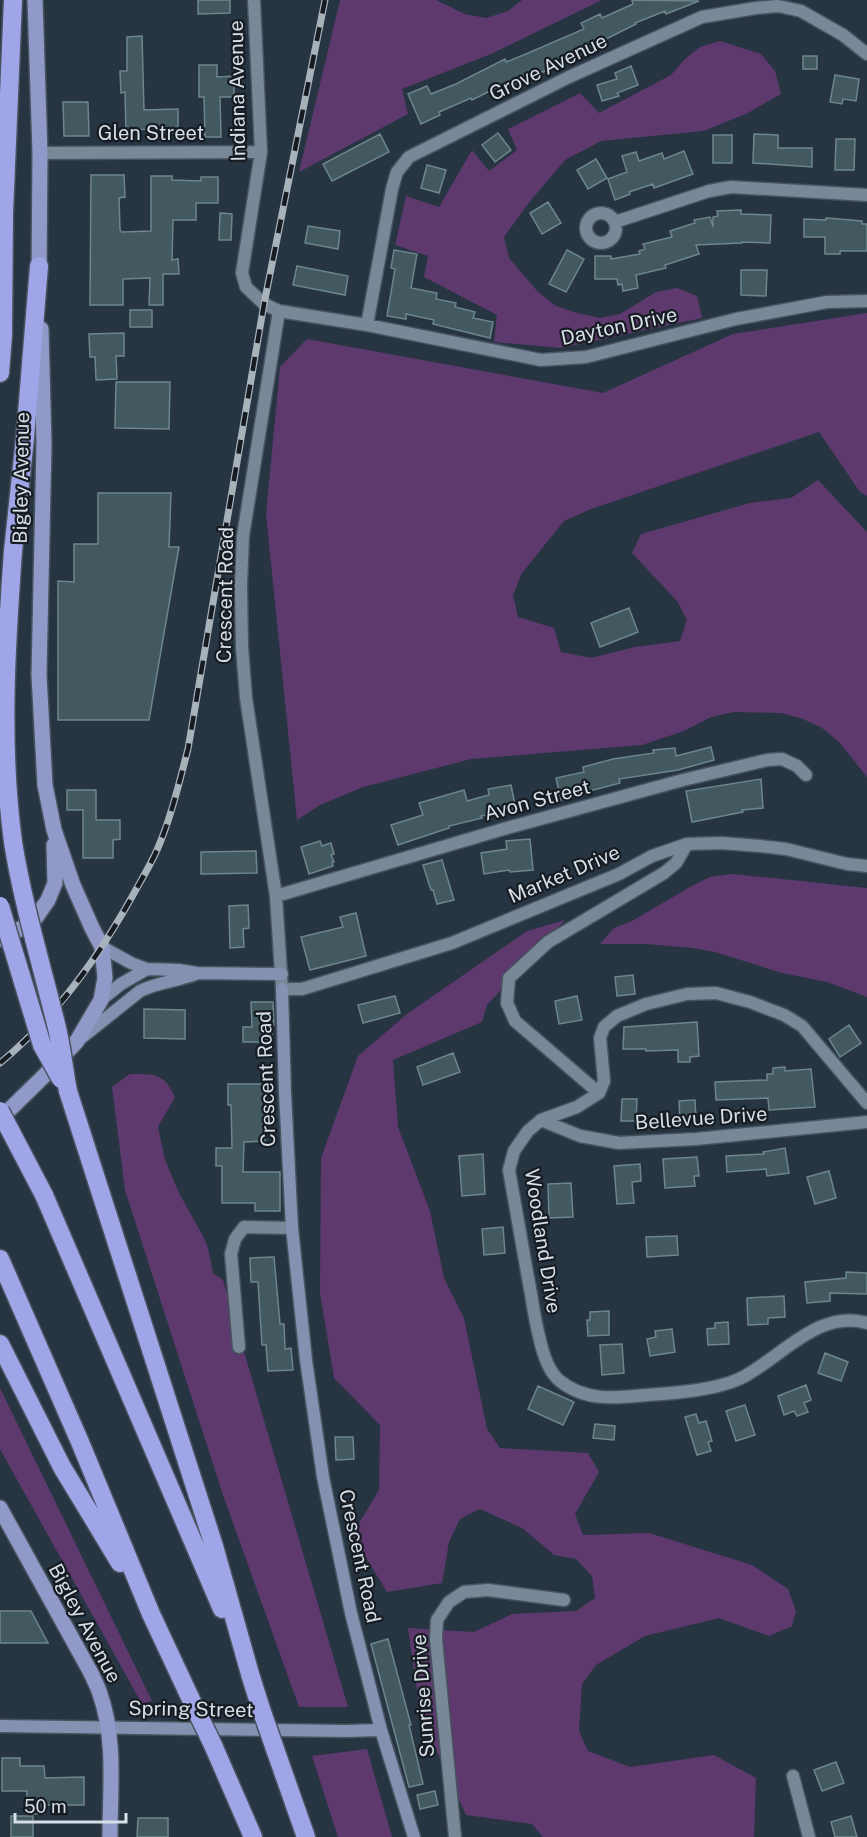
<svg xmlns="http://www.w3.org/2000/svg" width="867" height="1837" viewBox="0 0 867 1837" font-family="'Public Sans',sans-serif">
<style>
.green{fill:#5d396e}
.building{fill:#41595f;stroke:#6d868d;stroke-width:1.5}
.lines{fill:none;stroke-linecap:round;stroke-linejoin:round}
.street-casing{stroke:#47535e;stroke-width:15}
.secondary-casing{stroke:#47535e;stroke-width:15}
.primary-casing{stroke:#47535e;stroke-width:18}
.highway-casing{stroke:#47535e;stroke-width:21}
.street{stroke:#788898;stroke-width:12}
.secondary{stroke:#8491b0;stroke-width:12}
.primary{stroke:#9099c7;stroke-width:15}
.highway{stroke:#a0a5e7;stroke-width:18}
.rail-casing{stroke:#a7b2bb;stroke-width:7}
.rail{stroke:#161c22;stroke-width:4.5;stroke-dasharray:14;stroke-linecap:butt}
.highway-bridge-casing{stroke:#47535e;stroke-width:21;stroke-linecap:butt}
.highway-bridge{stroke:#a0a5e7;stroke-width:18}
.labels{text-anchor:middle;dominant-baseline:central;stroke-width:4.5;stroke-linejoin:round;paint-order:stroke}
.street-label{font-size:20px;fill:#d6dfe7;stroke:#161c22}
</style>
<rect width="100%" height="100%" fill="#273543"/>
<path class="green" d="M340,0H436L465,14L486,18L508,11L522,0H602L491,54L402,89L408,114L299,172Z
M720,41L761,54L775,71L781,94L746,114L703,131L601,141L565,160L531,200L504,237L509,258L538,292L556,306L577,313L600,318L620,314L656,292L677,288L697,296L702,318L561,348L494,342L497,315L424,277L428,256L395,245L406,196L439,207L472,150L489,171L517,150L508,129L580,93L599,113L671,75L684,60L700,47Z
M867,313V496L860,492L819,432L591,509L564,521L522,573L513,595L518,617L554,628L561,652L591,658L635,647L680,641L687,620L677,601L632,553L641,534L750,503L791,498L818,480L867,532V777L839,742L822,728L803,719L782,713L734,712L711,717L684,731L642,745L471,759L363,787L320,805L297,820L266,514L280,367L307,339L603,393L733,334Z
M732,874L867,888V997L827,982L782,973L715,952L693,948L647,944H600L614,928L632,921L690,887L710,877Z
M565,920L487,1005L482,1022L393,1060L398,1127L430,1211L444,1278L464,1318L487,1429L500,1448L588,1453L599,1472L575,1514L583,1535L649,1533L752,1565L788,1589L796,1611L792,1626L769,1636L719,1618L645,1636L596,1665L582,1684L579,1731L588,1751L630,1767L714,1755L756,1778L754,1837H543L532,1824L466,1815L421,1717L408,1628L474,1632L512,1614L576,1611L595,1598L592,1576L576,1559L554,1555L522,1528L480,1509L460,1519L449,1542L442,1583L387,1592L352,1535L379,1490L380,1425L334,1378L320,1293L321,1158L358,1056L407,1014L527,931Z
M130,1074C155,1074 164,1073 175,1097L158,1127L165,1160L179,1193L204,1238L208,1248L213,1273L223,1280L348,1707H299L223,1495L125,1190L112,1087Z
M0,1388L152,1701L142,1704L0,1449Z
M367,1749L392,1837H338L312,1756Z"/>
<path class="building" d="M198,0H230V13L198,14Z
M632,0L699,1L666,14L665,11L635,23L636,24L586,49L587,52L564,63V64L544,72V71L500,90L498,87L472,100L471,98L439,112L440,115L421,124L408,94L427,86L431,94L456,84L505,59L506,62L526,54L584,29L581,23L600,14L602,18L633,4Z
M142,36L144,110L178,109V133H156V129L126,130L125,92L121,93L120,71H127V37Z
M803,56H817V69H803Z
M199,65H217V77L234,76V97H220L221,137H205L204,97H199Z
M631,66L638,85L617,93L619,96L602,101L597,85L617,79L615,73Z
M835,75L859,79L856,101L843,99L842,104L830,102Z
M63,102H88L89,136H64Z
M498,133L511,150L495,162L482,145Z
M380,134L389,152L332,181L323,164Z
M754,134L778,135V148H812V167L753,163Z
M713,135H732V163H713Z
M836,139H855L854,170H835Z
M684,151L693,174L654,188L653,184L629,192L630,194L615,200L608,179L627,172L622,156L636,152L639,161L662,153L664,159Z
M596,159L607,178L588,189L577,170Z
M427,165L446,170L439,193L421,188Z
M91,175H124L125,197L119,198L120,230L122,232L151,231V176H172V180L201,181V177H218V203H196V220H173L172,260L178,259L179,274H163V305H149L150,278L123,279V305H90Z
M548,202L561,223L542,234L530,213Z
M741,210V214L771,215L770,243L742,242V243L696,245L699,254L665,265L666,268L636,275L638,288L623,291L622,284L618,285L617,279H595V256H611V259L640,254L639,251L645,249L643,244L672,237L670,231L695,223L694,220L710,217L713,227V217L718,216L717,211Z
M220,213L232,214L231,240H219Z
M826,218L862,221V224H867V251H840V254H825V237H804V219L826,220Z
M308,226L340,231L338,249L305,243Z
M394,250L417,254L411,288L437,293L436,299L456,303L455,307L475,312L473,318L493,322L490,338L433,324L434,320L406,314V319L387,316L395,269L391,268Z
M567,250L584,259L566,292L549,284Z
M297,266L348,276L345,295L293,285Z
M741,270H767L766,296L741,295Z
M130,310H152V327H130Z
M124,333V356H116L117,379L96,380L95,357H90L89,334Z
M116,382H170L169,429L115,428Z
M98,493H171L169,547H179L149,720H58V581L74,582V544H98Z
M629,608L638,632L600,647L591,623Z
M711,747L714,760L678,770L619,779L620,783L582,793V795L561,800L556,778L584,772L583,767L613,759L654,753L653,750L675,748L676,756Z
M761,779L763,808L742,810L743,812L692,822L686,791Z
M511,785L516,810L481,816L482,818L449,826V828L398,845L391,825L423,815L419,803L464,790L467,801L489,795L488,789Z
M67,790H96V820H120V839L113,840V858H83V810H67Z
M530,839L533,870L510,872L509,870L484,874L481,853L507,849L506,841Z
M320,841L322,846L331,843L334,854L331,855L334,862H332L333,866L309,874L301,847Z
M256,851L257,873L201,874V852Z
M442,860L454,900L437,904L433,890H431L423,865Z
M248,905L249,928L243,929L244,947L230,948L229,906Z
M356,913L366,956L310,970L301,937L343,927L340,917Z
M633,975L635,994L617,996L615,977Z
M395,996L400,1013L363,1023L358,1005Z
M577,996L582,1020L559,1024L555,1001Z
M251,1002H273L274,1025H272V1042H243V1027H252Z
M144,1009L185,1010V1039L144,1038Z
M697,1022L699,1056L690,1057V1062H678V1050L646,1051V1049H623L624,1027Z
M849,1025L861,1043L840,1057L829,1039Z
M453,1053L460,1072L423,1085L417,1067Z
M785,1067V1071L811,1069L815,1107L769,1110L768,1098L716,1100L715,1082L767,1080V1074H773V1068Z
M228,1084H264L265,1141L244,1142L243,1172H280V1211H255V1203H222V1166H216V1148H232L231,1105H228Z
M622,1099H637L636,1121H621Z
M695,1100L696,1119L680,1120L679,1101Z
M785,1148L789,1173L767,1176L766,1169L727,1172L726,1156L764,1154L763,1152Z
M483,1154L485,1194L462,1196L459,1156Z
M697,1157L699,1176H694L695,1186L665,1188L663,1159Z
M640,1164L641,1181L632,1182L634,1203L617,1204L614,1166Z
M829,1171L836,1198L815,1204L807,1177Z
M571,1183L573,1217L549,1218L548,1184Z
M503,1227L505,1253L484,1255L482,1229Z
M677,1236L678,1255L647,1257L646,1237Z
M274,1257L280,1324H284L285,1349L291,1348L293,1370L268,1371L266,1345H262L258,1282H251L250,1258Z
M846,1272L867,1273V1294L830,1293V1301L807,1303L805,1282L846,1278Z
M784,1296L785,1317L768,1318V1324L748,1325L747,1298Z
M609,1311V1335L588,1336L587,1320H590V1312Z
M728,1322L729,1344L708,1345L707,1329L715,1328V1323Z
M672,1329L675,1352L650,1356L647,1339L656,1337L655,1331Z
M622,1344L624,1373L602,1375L600,1345Z
M825,1353L848,1362L841,1381L818,1373Z
M806,1385L811,1400L804,1403L808,1412L797,1416L794,1411L784,1415L778,1396Z
M538,1386L574,1402L563,1425L528,1409Z
M745,1405L755,1435L736,1441L726,1411Z
M696,1414L699,1423L706,1421L712,1441L708,1442L711,1451L697,1455L685,1417Z
M595,1424L615,1426L614,1440L593,1438Z
M335,1437H353L354,1459L336,1460Z
M0,1611H31L48,1643H0Z
M388,1639L411,1725H409L423,1784L409,1787L371,1644Z
M2,1758H20V1766H44L45,1778L84,1777V1805H44V1814H27V1791H2Z
M836,1762L844,1783L822,1791L814,1770Z
M435,1791L438,1805L420,1809L417,1795Z
M11,1816H33V1837H11Z
M851,1816L857,1837H835L831,1822Z
M138,1818H168V1837H137Z"/>
<g class="lines">
<defs>
<path id="street" d="M254,0L261,152L242,273L246,287L264,304L279,311L367,325L541,360L586,357L736,319L827,302L867,301
M40,153L261,152
M586 228a15 15 0 1 1 30 0a15 15 0 1 1-30 0Z
M615,222L709,191L731,187L867,195
M279,311L243,536L241,585L242,647L246,698L276,896L282,989H302L452,943L619,874L652,856L687,844L721,843L760,846L786,849L847,864L867,866
M367,325L392,189L397,172L409,157L569,77L702,17L756,8L778,6L801,11L843,35L867,54
M687,844L676,863L664,873L548,942L509,978L507,1003L515,1021L599,1093L577,1107L541,1120L528,1131L514,1151L509,1170C515,1206 522,1242 528,1278C532,1297 534,1317 539,1336C542,1350 548,1372 560,1381C586,1402 617,1398 647,1395C676,1393 720,1390 745,1376C783,1355 820,1309 867,1323
M276,896L507,828L683,780L767,760L782,759L797,766L806,775
M599,1093L604,1081L600,1038L604,1027L617,1016L646,1004L687,994L716,993L750,1002L784,1015L802,1026L867,1103
M541,1120L580,1136L619,1143L696,1139L867,1122
M239,1347L231,1254L235,1239L244,1227L292,1228
M793,1776L809,1837
M455,1837L436,1639L437,1620L449,1602L464,1592L488,1590L564,1600"/>
<path id="secondary" d="M102,947L131,963L147,969L179,970L197,973L282,974
M282,989L285,1093L292,1228L306,1360L323,1477L351,1613L381,1730L414,1837
M101,1000L121,984L147,969
M80,1039L140,991C158,982 178,981 196,974
M0,1726L346,1731L381,1730"/>
<path id="primary" d="M35,0L40,153L39,278
M0,939L32,923L48,900L55,883L54,845
M0,1119L46,1074L77,1041L101,1000L105,978L102,947L92,928L73,885L54,830L45,785L39,675L44,444L41,329
M0,1508L91,1673C94,1680 98,1687 100,1694C116,1739 110,1790 110,1837"/>
<path id="highway" d="M0,373L3,335L4,213L13,0
M13,551L25,438L39,266
M68,1091L214,1546L250,1674L261,1709
M44,1195L222,1609
M0,1259L80,1442L151,1614L195,1708
M0,1344L62,1467L120,1563
M213,1745L253,1837
M275,1749L306,1837"/>
</defs>
<use href="#street" class="street-casing"/>
<use href="#secondary" class="secondary-casing"/>
<use href="#primary" class="primary-casing"/>
<use href="#highway" class="highway-casing"/>
<use href="#street" class="street"/>
<use href="#secondary" class="secondary"/>
<use href="#primary" class="primary"/>
<use href="#highway" class="highway"/>
<defs>
<path id="rail" d="M0,1063C56,1017 98,958 133,895C141,880 150,866 157,850C171,818 179,783 188,749L264,304L325,0"/>
</defs>
<use href="#rail" class="rail-casing"/>
<use href="#rail" class="rail"/>
<defs>
<path id="highway-bridge" d="M13,551C6,648 0,745 13,842C23,905 42,966 57,1028C62,1049 64,1070 68,1091
M0,906L42,1045L61,1079
M0,1111L44,1195
M195,1708L213,1745
M261,1709L275,1749"/>
</defs>
<use href="#highway-bridge" class="highway-bridge-casing"/>
<use href="#highway-bridge" class="highway-bridge"/>
</g>
<g class="labels">
<g class="street-label">
<text transform="translate(548 67) rotate(-26)">Grove Avenue</text>
<text transform="translate(237 91) rotate(-91)">Indiana Avenue</text>
<text x="151" y="133">Glen Street</text>
<text transform="translate(619 326) rotate(-12)">Dayton Drive</text>
<text transform="translate(21 478) rotate(-89)">Bigley Avenue</text>
<text transform="translate(225 595) rotate(-89)">Crescent Road</text>
<text transform="translate(537 800) rotate(-15)">Avon Street</text>
<text transform="translate(564 874) rotate(-23)">Market Drive</text>
<text transform="translate(266 1079) rotate(-92)">Crescent Road</text>
<text transform="translate(701 1118) rotate(-4)">Bellevue Drive</text>
<text transform="translate(543 1241) rotate(81)">Woodland Drive</text>
<text transform="translate(360 1556) rotate(78)">Crescent Road</text>
<text transform="translate(85 1623) rotate(62)">Bigley Avenue</text>
<text transform="translate(423 1696) rotate(-94)">Sunrise Drive</text>
<text transform="translate(191 1709) rotate(1)">Spring Street</text>
</g>
</g>
<path d="M15 1813v9h111v-9" fill="none" stroke="#d6dfe7" stroke-width="3"/>
<text x="24" y="1813" font-size="18" fill="#d6dfe7" stroke="#161c22" stroke-width="4.5" paint-order="stroke">50 m</text>
</svg>
